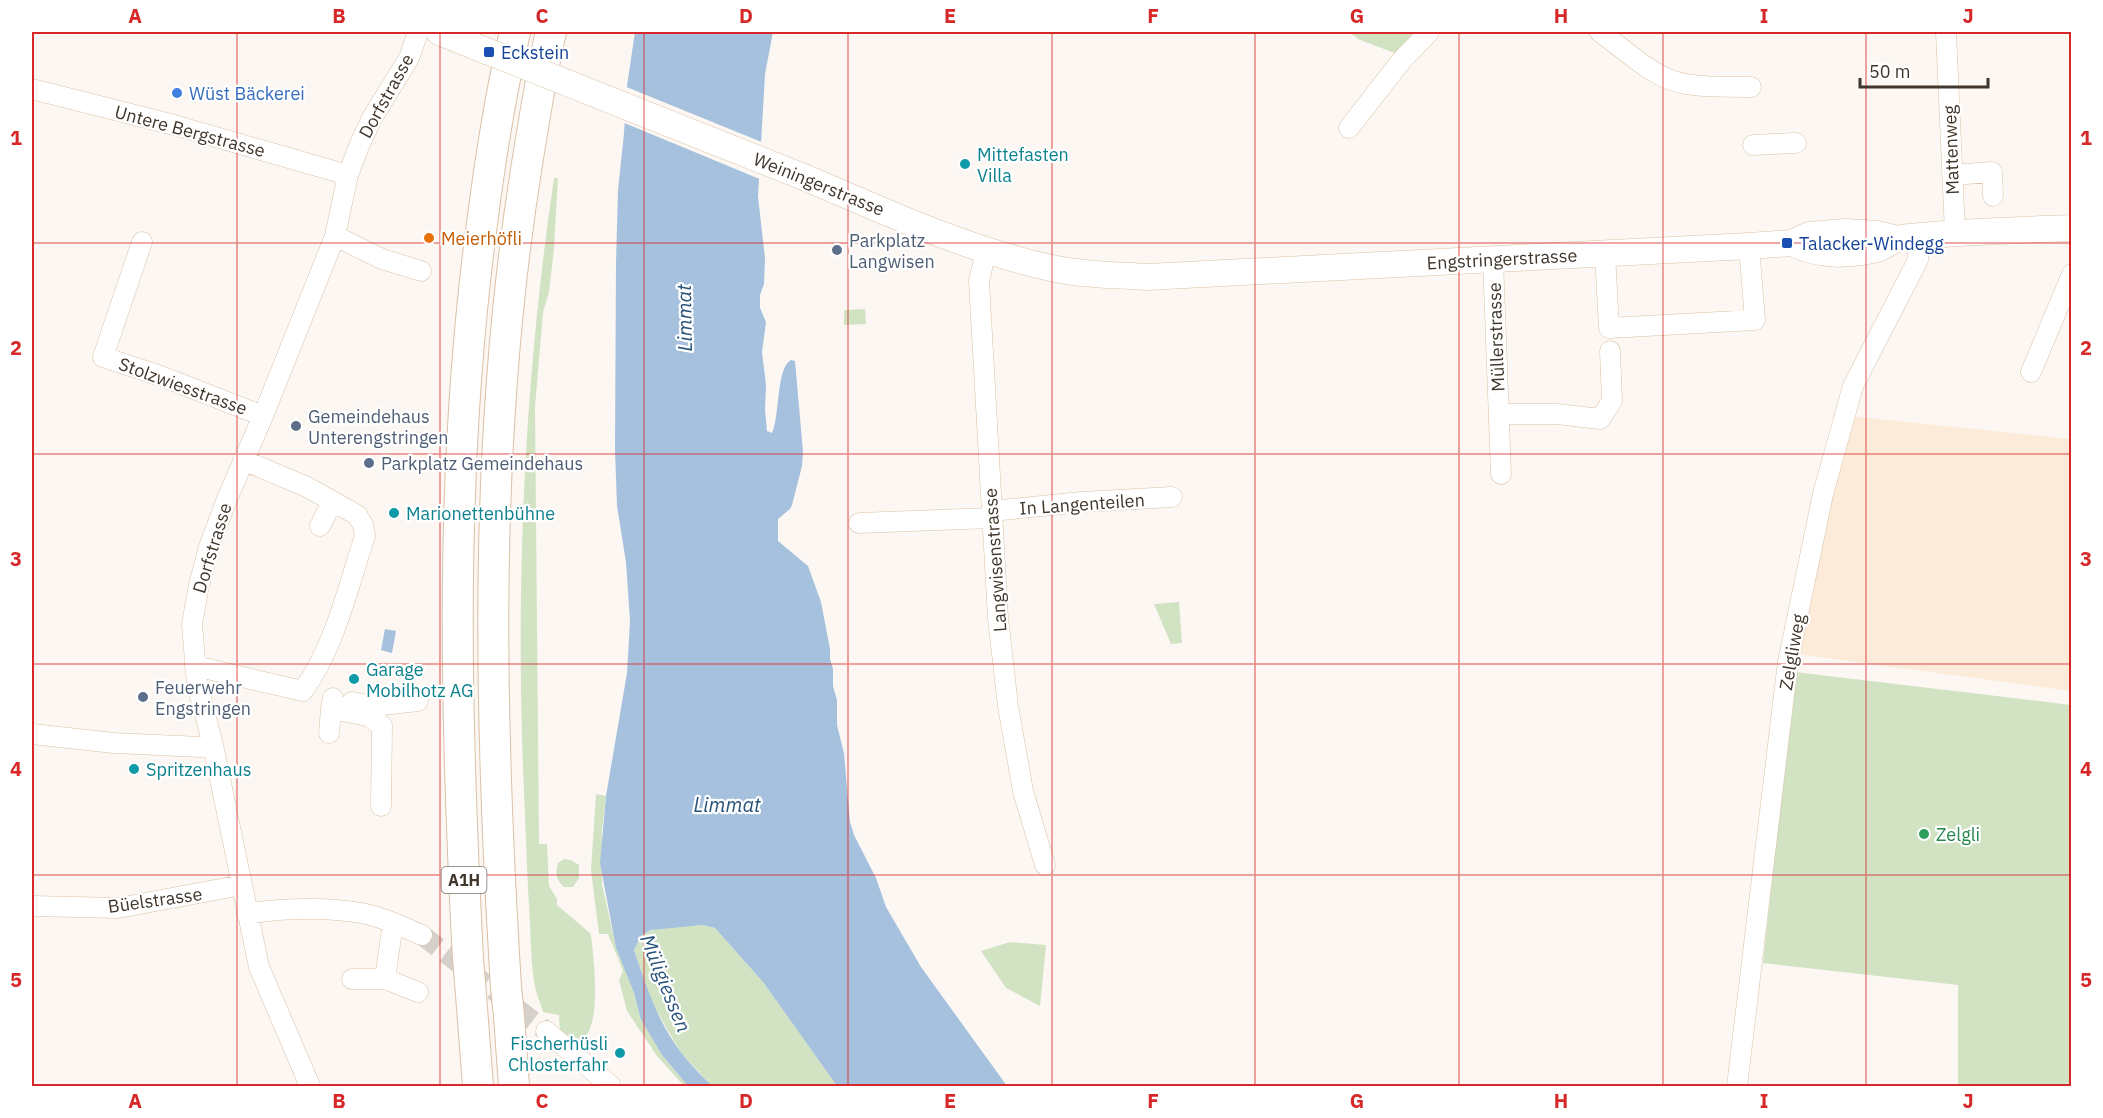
<svg xmlns="http://www.w3.org/2000/svg" width="2103" height="1118" viewBox="0 0 2103 1118" font-family="'IBM Plex Sans',sans-serif">
<style>
.education{fill:#fcebd9}
.green{fill:#d1e3c3}
.water{fill:#a5c1dd}
.pier{fill:#fcf7f2}
.lines{fill:none;stroke-linecap:round;stroke-linejoin:round}
.minor-tunnel{stroke:#d6d0ca;stroke-width:20;stroke-dasharray:20 10;stroke-linecap:butt}
.minor-casing{stroke:#dac1a6;stroke-width:21}
.major-casing{stroke:#dac1a6;stroke-width:27}
.highway-casing{stroke:#dac1a6;stroke-width:32}
.minor{stroke:#fff;stroke-width:20}
.major{stroke:#fff;stroke-width:26}
.highway{stroke:#fff;stroke-width:30}
.major-bridge-casing{stroke:#dac1a6;stroke-width:27;stroke-linecap:butt}
.highway-bridge-casing{stroke:#dac1a6;stroke-width:32;stroke-linecap:butt}
.major-bridge{stroke:#fff;stroke-width:26}
.highway-bridge{stroke:#fff;stroke-width:30}
.grid{fill:none;stroke:#d62828;stroke-width:1.5;stroke-opacity:0.55}
.transit-dot{fill:#1a4fb4;stroke:#fff;stroke-width:2}
.shop-dot{fill:#3f7fe0;stroke:#fff;stroke-width:2}
.culture-dot{fill:#0f9aa8;stroke:#fff;stroke-width:2}
.food-dot{fill:#e8710a;stroke:#fff;stroke-width:2}
.service-dot{fill:#5c6f8a;stroke:#fff;stroke-width:2}
.leisure-dot{fill:#2e9e5b;stroke:#fff;stroke-width:2}
.labels{text-anchor:middle;dominant-baseline:central;stroke-width:4.5;stroke-linejoin:round;paint-order:stroke}
.shield{fill:#fff;stroke:#79726b;stroke-width:1.5}
.shield-label{font-size:16px;font-weight:bold;fill:#40362b}
.transit-label{font-size:18px;fill:#164399;stroke:#fff;text-anchor:start}
.shop-label{font-size:18px;fill:#366cbe;stroke:#fff;text-anchor:start}
.street-label{font-size:18px;fill:#40362b;stroke:#fff}
.culture-label{font-size:18px;fill:#0d838f;stroke:#fff;text-anchor:start}
.food-label{font-size:18px;fill:#c56008;stroke:#fff;text-anchor:start}
.service-label{font-size:18px;fill:#4e5e75;stroke:#fff;text-anchor:start}
.leisure-label{font-size:18px;fill:#27864d;stroke:#fff;text-anchor:start}
.water-label{font-size:20px;font-style:italic;fill:#29537b;stroke:#fff}
.neatline{fill:none;stroke:#d62828;stroke-width:2}
.grid-label{font-size:20px;text-anchor:middle;font-weight:bold;fill:#d62828}
</style>
<rect width="100%" height="100%" fill="#fcf7f2"/>
<path class="education" d="M1850,416L2071,439V691L1797,654Z"/>
<path class="green" d="M1349,32H1417L1397,54L1358,39Z
M554,178H558L554,249L549,292L543,312L535,407L539,844H547L549,886L557,899V905L591,934C593,957 605,1035 576,1044L560,1033L559,1015L543,1012C541,1003 536,995 535,986C531,966 531,944 530,923C527,879 526,836 524,792C515,587 524,381 554,178Z
M865,309L866,324L844,325V310Z
M1179,602L1182,643L1171,644L1154,604Z
M1795,672L2071,705V1086H1958V985L1763,963Z
M596,794L606,796L602,830V884L616,948L634,993L641,1020L662,1055L688,1086H684L657,1056L627,1011L619,980L623,971L608,934H599L591,870Z
M564,859L571,860L579,865V878L573,887H564C556,880 555,873 558,863Z
M702,925L715,928L763,982L837,1086H712L682,1054L675,1043L649,997L634,950C641,922 679,926 702,925Z
M1010,942L1046,945L1040,1006L1006,988L981,951Z"/>
<path class="water" d="M635,32H773L765,74L758,197L765,258L764,284L760,295V308L766,322L762,352L766,385L765,410L767,431L772,433C780,416 776,368 791,360L795,361L803,452L802,466L792,505L790,509L778,519V541L808,566L821,602L830,649V659L833,669V686L837,700V725L844,753L850,822L854,835L876,878L886,907L921,967L1007,1086H837L763,982L715,928L702,925L651,930L641,936L634,950C646,986 659,1025 683,1055C692,1066 702,1076 712,1086H688L662,1055L641,1020L634,993L616,948L600,863L606,796L627,673L630,621L626,562L617,506L615,450L616,264L618,190L624,133L627,86Z
M385,629L396,631L392,653L381,650Z"/>
<path class="pier" d="M624,86L764,143L762,180L622,122Z"/>
<g class="lines">
<path class="minor-tunnel" d="M422,935L546,1031"/>
<defs>
<path id="minor" d="M1600,32C1626,50 1653,79 1686,84C1707,88 1729,86 1751,87
M1946,32L1955,233
M32,89L174,125L348,175
M1349,128L1402,60L1429,32
M1753,145L1796,143
M1952,175L1992,172L1993,196
M335,236L382,259L421,271
M142,242L103,357L158,375L263,416
M986,251L979,281L998,618L1008,706L1023,791L1045,865
M1605,254L1609,328L1755,320L1749,246
M1493,259L1501,474
M2031,372L2072,274
M1499,414H1557L1600,419L1612,401L1610,351
M991,511L1082,502L1172,497
M859,523L991,518
M320,526L332,502
M195,666L303,691C335,646 348,587 365,536L363,525L357,515L307,487L243,460
M333,698L331,709L368,716L382,726L381,806
M352,702L373,706L418,701
M329,733L331,709
M32,734L114,743L201,747L213,745
M32,906L118,908L242,885
M247,914C283,907 348,906 383,919C396,923 409,930 422,935
M352,979H385L418,992
M385,979L393,923
M546,1031L611,1086
M310,1086L259,967L213,745L197,684L192,624L199,585L209,547L227,499L263,416L335,236L348,175L359,146L372,118L409,58L418,32
M1737,1086L1788,662L1823,494L1853,386L1918,260V237"/>
<path id="major" d="M439,32L489,52
M806,178C886,212 965,249 1051,268C1082,275 1115,275 1147,277L1749,246L1792,243L1809,235L1845,232L1878,234L1898,239
M1792,243C1818,256 1849,256 1877,249C1884,247 1890,241 1897,239C1904,237 1913,237 1920,236C1970,231 2021,230 2072,228"/>
<path id="highway" d="M468,959C455,710 449,464 483,216C491,154 501,92 515,32
M470,982L478,1086
M506,987C489,712 483,437 527,164C534,120 541,75 551,32
M509,1016L514,1086"/>
</defs>
<use href="#minor" class="minor-casing"/>
<use href="#major" class="major-casing"/>
<use href="#highway" class="highway-casing"/>
<use href="#minor" class="minor"/>
<use href="#major" class="major"/>
<use href="#highway" class="highway"/>
<defs>
<path id="major-bridge" d="M489,52L806,178"/>
<path id="highway-bridge" d="M468,959L470,982
M506,987L509,1016"/>
</defs>
<use href="#major-bridge" class="major-bridge-casing"/>
<use href="#highway-bridge" class="highway-bridge-casing"/>
<use href="#major-bridge" class="major-bridge"/>
<use href="#highway-bridge" class="highway-bridge"/>
</g>
<path class="grid" d="M237,32V1086M440,32V1086M644,32V1086M848,32V1086M1052,32V1086M1255,32V1086M1459,32V1086M1663,32V1086M1866,32V1086M32,243H2072M32,454H2072M32,664H2072M32,875H2072"/>
<g class="transit-dot">
<rect x="483" y="46" width="12" height="12" rx="3"/>
<rect x="1781" y="237" width="12" height="12" rx="3"/>
</g>
<circle class="shop-dot" cx="177" cy="93" r="6"/>
<g class="culture-dot">
<circle cx="965" cy="164" r="6"/>
<circle cx="394" cy="513" r="6"/>
<circle cx="354" cy="679" r="6"/>
<circle cx="134" cy="769" r="6"/>
<circle cx="620" cy="1053" r="6"/>
</g>
<circle class="food-dot" cx="429" cy="238" r="6"/>
<g class="service-dot">
<circle cx="837" cy="250" r="6"/>
<circle cx="296" cy="426" r="6"/>
<circle cx="369" cy="463" r="6"/>
<circle cx="143" cy="697" r="6"/>
</g>
<circle class="leisure-dot" cx="1924" cy="834" r="6"/>
<g class="labels">
<rect class="shield" x="441.5" y="867" width="45" height="26" rx="4.5"/>
<g class="shield-label">
<text x="464" y="880">A1H</text>
</g>
<g class="transit-label">
<text x="501" y="52">Eckstein</text>
<text x="1799" y="243">Talacker-Windegg</text>
</g>
<g class="shop-label">
<text x="189" y="93">Wüst Bäckerei</text>
</g>
<g class="street-label">
<text transform="translate(386 96) rotate(-61)">Dorfstrasse</text>
<text transform="translate(190 131) rotate(15)">Untere Bergstrasse</text>
<text transform="translate(1951 150) rotate(-92)">Mattenweg</text>
<text transform="translate(819 184) rotate(22)">Weiningerstrasse</text>
<text transform="translate(1502 259) rotate(-3)">Engstringerstrasse</text>
<text transform="translate(1496 337) rotate(-92)">Müllerstrasse</text>
<text transform="translate(183 386) rotate(20)">Stolzwiesstrasse</text>
<text transform="translate(1082 504) rotate(-4)">In Langenteilen</text>
<text transform="translate(212 548) rotate(-73)">Dorfstrasse</text>
<text transform="translate(995 560) rotate(-94)">Langwisenstrasse</text>
<text transform="translate(1792 652) rotate(-80)">Zelgliweg</text>
<text transform="translate(155 900) rotate(-8)">Büelstrasse</text>
</g>
<g class="culture-label">
<text x="977" y="154">Mittefasten<tspan x="977" dy="21">Villa</tspan></text>
<text x="406" y="513">Marionettenbühne</text>
<text x="366" y="669">Garage<tspan x="366" dy="21">Mobilhotz AG</tspan></text>
<text x="146" y="769">Spritzenhaus</text>
<text x="608" y="1043" text-anchor="end">Fischerhüsli<tspan x="608" dy="21">Chlosterfahr</tspan></text>
</g>
<g class="food-label">
<text x="441" y="238">Meierhöfli</text>
</g>
<g class="service-label">
<text x="849" y="240">Parkplatz<tspan x="849" dy="21">Langwisen</tspan></text>
<text x="308" y="416">Gemeindehaus<tspan x="308" dy="21">Unterengstringen</tspan></text>
<text x="381" y="463">Parkplatz Gemeindehaus</text>
<text x="155" y="687">Feuerwehr<tspan x="155" dy="21">Engstringen</tspan></text>
</g>
<g class="leisure-label">
<text x="1936" y="834">Zelgli</text>
</g>
<g class="water-label">
<text transform="translate(684 318) rotate(-91)">Limmat</text>
<text x="727" y="804">Limmat</text>
<text transform="translate(666 983) rotate(68)">Müligiessen</text>
</g>
</g>
<rect width="2103" height="1118" fill="none" stroke="#ffffff" stroke-width="66"/>
<path d="M1860 78v9h128v-9" fill="none" stroke="#40362b" stroke-width="3"/>
<text x="1869" y="78" font-size="18" fill="#40362b" stroke="#ffffff" stroke-width="4.5" paint-order="stroke">50 m</text>
<rect x="33" y="33" width="2037" height="1052" class="neatline"/>
<g class="grid-label">
<text x="135" y="23">A</text>
<text x="339" y="23">B</text>
<text x="542" y="23">C</text>
<text x="746" y="23">D</text>
<text x="950" y="23">E</text>
<text x="1153" y="23">F</text>
<text x="1357" y="23">G</text>
<text x="1561" y="23">H</text>
<text x="1764" y="23">I</text>
<text x="1968" y="23">J</text>
<text x="16" y="145">1</text>
<text x="2086" y="145">1</text>
<text x="16" y="355">2</text>
<text x="2086" y="355">2</text>
<text x="16" y="566">3</text>
<text x="2086" y="566">3</text>
<text x="16" y="776">4</text>
<text x="2086" y="776">4</text>
<text x="16" y="987">5</text>
<text x="2086" y="987">5</text>
<text x="135" y="1108">A</text>
<text x="339" y="1108">B</text>
<text x="542" y="1108">C</text>
<text x="746" y="1108">D</text>
<text x="950" y="1108">E</text>
<text x="1153" y="1108">F</text>
<text x="1357" y="1108">G</text>
<text x="1561" y="1108">H</text>
<text x="1764" y="1108">I</text>
<text x="1968" y="1108">J</text>
</g>
</svg>
